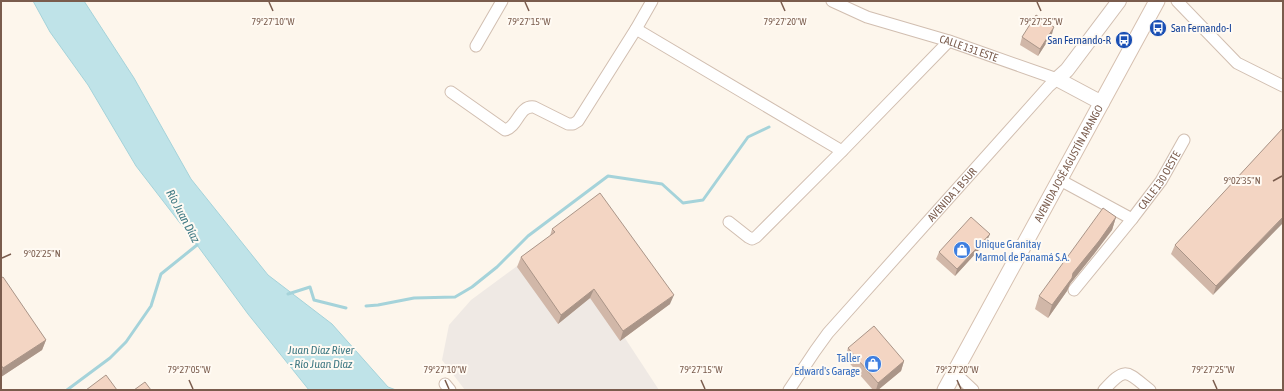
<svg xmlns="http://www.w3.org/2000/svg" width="1284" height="391" viewBox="0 0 1284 391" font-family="'Asap Condensed',sans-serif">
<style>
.industrial{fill:#efe9e4}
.water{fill:#bfe3e8;stroke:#a5d3da}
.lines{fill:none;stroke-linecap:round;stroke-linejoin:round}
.stream{stroke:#a5d3da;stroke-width:3}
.minor-casing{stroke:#d1beb0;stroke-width:13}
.tertiary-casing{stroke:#d1beb0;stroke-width:16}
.secondary-casing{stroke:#d6c0b0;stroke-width:17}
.minor{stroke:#fff;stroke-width:11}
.tertiary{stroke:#fff;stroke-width:14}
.secondary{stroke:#fff;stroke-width:15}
.wall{fill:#d1b7a8}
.shaded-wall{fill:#aa9588}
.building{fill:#f3d5c3;stroke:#aa9588}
.ticks{fill:none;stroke:#7a5c4d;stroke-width:1.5}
.labels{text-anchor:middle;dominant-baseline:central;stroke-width:4;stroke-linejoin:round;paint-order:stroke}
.transit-label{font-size:11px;fill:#164399;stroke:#fffaf3;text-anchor:start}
.street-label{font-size:11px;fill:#7a5c4d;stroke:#fffaf3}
.shop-label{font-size:11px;fill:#366cbe;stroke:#fffaf3;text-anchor:start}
.water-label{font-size:12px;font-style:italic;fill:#437c86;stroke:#fffaf3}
.ticks-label{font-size:10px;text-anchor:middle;fill:#7a5c4d;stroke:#fffaf3;stroke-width:4;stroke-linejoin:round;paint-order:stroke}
</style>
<rect width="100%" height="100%" fill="#fdf6ec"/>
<path class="industrial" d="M558,236L659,390H465L442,360L449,325L471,300Z"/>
<path class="water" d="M33,1H84L134,78L191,179L268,275L332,324L388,387L396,390H309L248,314L197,245L136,166L88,85L50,32Z"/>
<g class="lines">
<path class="stream" d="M288,294L310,287L314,300L346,308
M366,306L378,305L414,298L455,297L472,287L497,267L528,236L608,176L662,184L683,203L703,200L748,137L769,127
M67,390L110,358L126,342L151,306L161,274L197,245"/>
<defs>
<g id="minor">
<path id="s1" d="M832,1L867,17L949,41L1057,79"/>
<path d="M1177,1L1237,63L1283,86"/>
<path d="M636,29L842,151"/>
<path d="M476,46L502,1"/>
<path d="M451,92L505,130C518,127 519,105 534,107L568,124H573L578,121L636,29L652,1"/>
<path d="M1060,180L1132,219"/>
<path d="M729,222L748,237L752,239L756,237L842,151L949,41"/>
<path id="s2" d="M1074,290L1132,219L1161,181L1184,140"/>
<path d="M955,373L973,390"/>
<path d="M445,384L450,390"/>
<path id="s3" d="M789,390L815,351L828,333L1049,86L1057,79"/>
<path d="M1104,390C1126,366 1126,371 1150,390"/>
</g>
<path id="tertiary" d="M1102,103L1057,79L1067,70L1119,1"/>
<g id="secondary">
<path id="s4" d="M945,390L1157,1"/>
</g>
</defs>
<use href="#minor" class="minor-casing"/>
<use href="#tertiary" class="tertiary-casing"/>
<use href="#secondary" class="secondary-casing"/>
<use href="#minor" class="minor"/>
<use href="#tertiary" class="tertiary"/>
<use href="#secondary" class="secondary"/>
</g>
<path class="wall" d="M1052,34L1038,56L1020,45L1022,37Z
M1283,128L1213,295L1171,254L1175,245Z
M1116,217L1112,230L1094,254L1070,284L1067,291L1048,318L1035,309L1039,296Z
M552,229L670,304L620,341L590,298L558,324L517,267L521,257L550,236Z
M987,241L955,276L936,259L939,252Z
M1,278L46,340L42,350L1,377Z
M848,348L904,361L901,371L878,390H873L845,358Z"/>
<path class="shaded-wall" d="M1054,27L1052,34L1038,56L1040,49Z
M1116,217L1112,230L1094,254L1070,284L1067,291L1048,318L1052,305L1073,273Z
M1283,217V223L1213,295L1216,286Z
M990,234L987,241L955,276L957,269Z
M594,289L590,298L558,324L561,315Z
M674,295L670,304L620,341L623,331Z
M46,340L42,350L1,377V374L3,368Z
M904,361L901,371L878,390H876L878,383Z"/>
<path class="building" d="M1036,15L1054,27L1040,49L1022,37Z
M1283,128V217L1216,286L1175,245Z
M600,193L674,295L623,331L594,289L561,315L521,257L555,232L552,229Z
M1103,208L1116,217L1099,241L1073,273L1072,278L1052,305L1039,296Z
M971,217L990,234L957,269L939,252Z
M3,277L46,340L3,368L1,365V278Z
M874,326L904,361L878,383L848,348Z
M106,375L117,390H86Z
M145,382L151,390H134Z"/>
<path class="ticks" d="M269,2L273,11M525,2L529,11M781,2L785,11M1037,2L1041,11M1273,181L1282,176M2,258L11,254M189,380L193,389M445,380L449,389M701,380L705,389M957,380L961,389M1213,380L1217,389"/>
<defs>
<symbol id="bus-disc" viewBox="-11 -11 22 22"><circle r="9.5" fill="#1a4fb4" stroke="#fffaf3"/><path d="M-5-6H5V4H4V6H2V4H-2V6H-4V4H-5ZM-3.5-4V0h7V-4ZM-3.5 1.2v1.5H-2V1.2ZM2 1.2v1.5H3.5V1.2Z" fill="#fff"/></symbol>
<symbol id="shop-disc" viewBox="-11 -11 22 22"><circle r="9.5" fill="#3f7fe0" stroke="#fffaf3"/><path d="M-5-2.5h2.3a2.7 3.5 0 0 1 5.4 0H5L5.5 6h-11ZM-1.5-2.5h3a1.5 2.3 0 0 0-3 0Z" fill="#fff"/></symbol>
</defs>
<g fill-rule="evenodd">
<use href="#bus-disc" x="1148" y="18" width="20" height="20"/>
<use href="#bus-disc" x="1114" y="30" width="20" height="20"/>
<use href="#shop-disc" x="952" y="240" width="20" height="20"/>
<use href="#shop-disc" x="863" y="354" width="20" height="20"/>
</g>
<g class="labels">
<g class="transit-label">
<text x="1171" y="28">San Fernando-I</text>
<text x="1111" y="40" text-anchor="end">San Fernando-R</text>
</g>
<g class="street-label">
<text stroke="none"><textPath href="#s1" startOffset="145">CALLE 131 ESTE</textPath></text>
<text stroke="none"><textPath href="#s4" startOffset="258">AVENIDA JOSÉ AGUSTÍN ARANGO</textPath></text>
<text stroke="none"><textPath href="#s2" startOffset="139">CALLE 130 OESTE</textPath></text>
<text stroke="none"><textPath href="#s3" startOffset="255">AVENIDA 1 B SUR</textPath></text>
</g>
<g class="shop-label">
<text x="975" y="244">Unique Granitay<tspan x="975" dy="13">Marmol de Panamá S.A.</tspan></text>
<text x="860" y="358" text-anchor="end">Taller<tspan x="860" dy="13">Edward's Garage</tspan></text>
</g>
<g class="water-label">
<text transform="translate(183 216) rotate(62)">Río Juan Díaz</text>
<text x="321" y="350">Juan Díaz River<tspan x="321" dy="14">- Río Juan Díaz</tspan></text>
</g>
</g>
<g class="ticks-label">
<text x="273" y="25">79°27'10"W</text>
<text x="529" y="25">79°27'15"W</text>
<text x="785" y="25">79°27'20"W</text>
<text x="1041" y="25">79°27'25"W</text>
<text x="1242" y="184">9°02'35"N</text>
<text x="42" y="257">9°02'25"N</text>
<text x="189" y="373">79°27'05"W</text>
<text x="445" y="373">79°27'10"W</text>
<text x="701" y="373">79°27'15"W</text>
<text x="957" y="373">79°27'20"W</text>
<text x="1213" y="373">79°27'25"W</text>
</g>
<rect width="1284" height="391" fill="none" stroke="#7a5c4d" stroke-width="4"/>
</svg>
